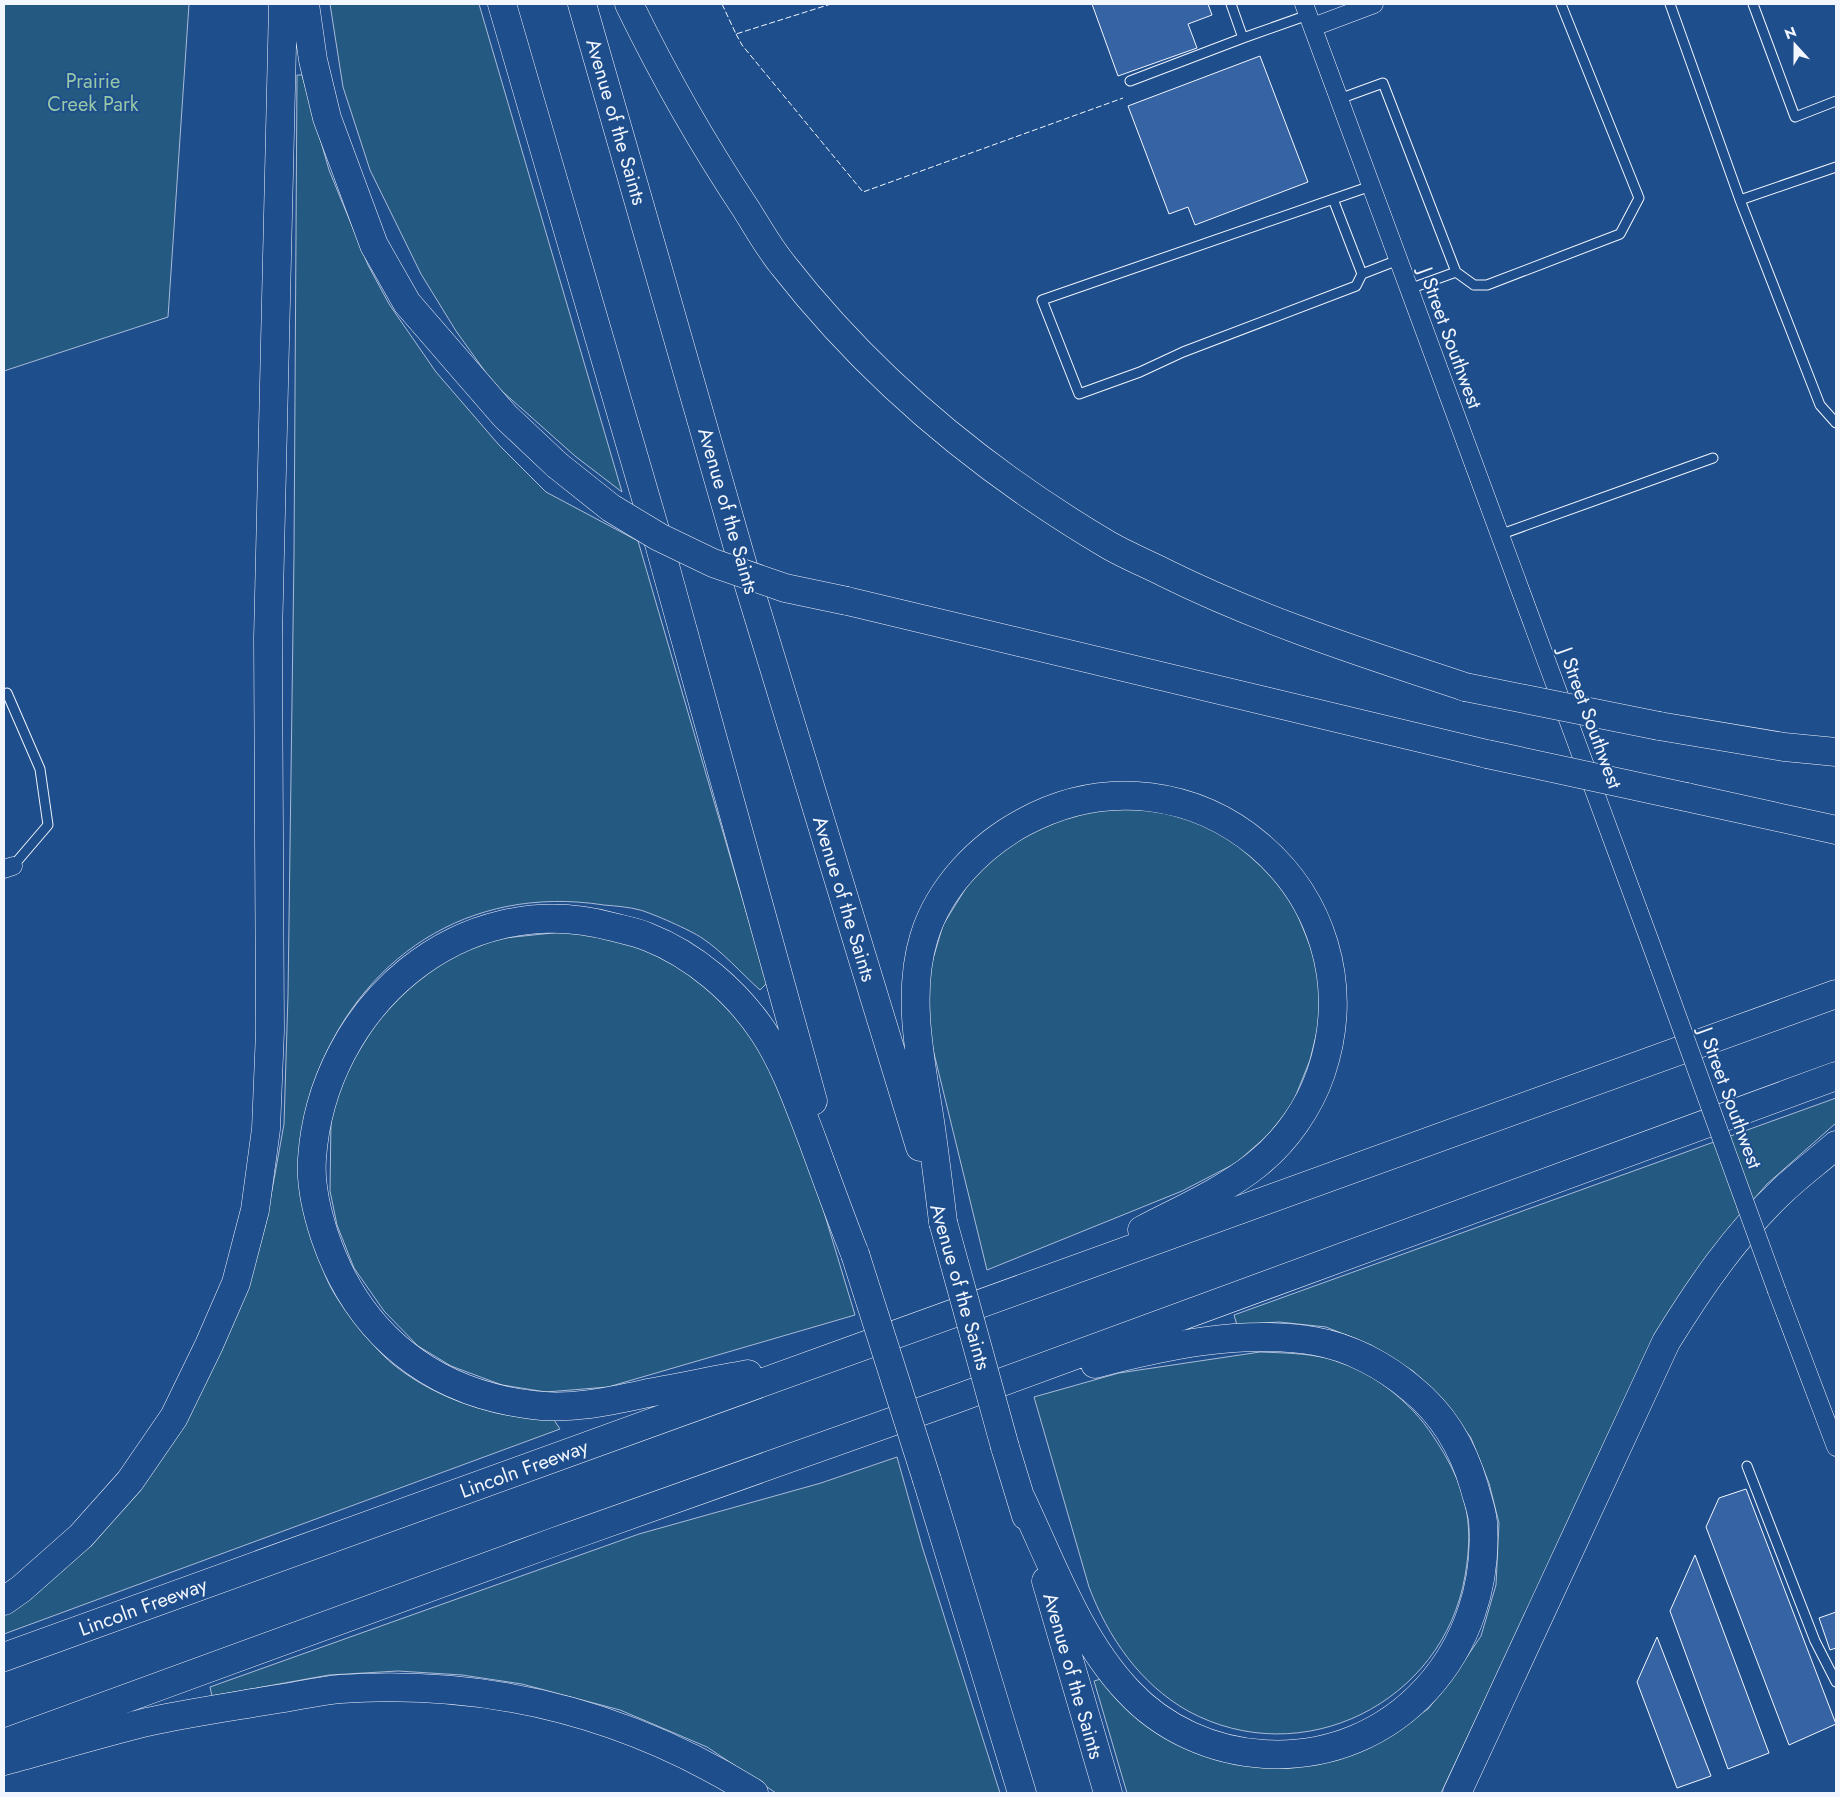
<svg xmlns="http://www.w3.org/2000/svg" width="1840" height="1797" viewBox="0 0 1840 1797" font-family="Jost,sans-serif">
<style>
.green{fill:#245a82;stroke:#a8bbd7}
.building{fill:#3563a3;stroke:#f2f6ff}
.lines{fill:none;stroke-linecap:round;stroke-linejoin:round}
.service-casing{stroke:#f2f6ff;stroke-width:11}
.minor-casing{stroke:#f2f6ff;stroke-width:19}
.motorway-casing{stroke:#f2f6ff;stroke-width:29}
.service{stroke:#1f4e8c;stroke-width:9}
.minor{stroke:#1f4e8c;stroke-width:18}
.motorway{stroke:#1f4e8c;stroke-width:28}
.minor-bridge-casing{stroke:#f2f6ff;stroke-width:19;stroke-linecap:butt}
.motorway-bridge-casing{stroke:#f2f6ff;stroke-width:29;stroke-linecap:butt}
.minor-bridge{stroke:#1f4e8c;stroke-width:18}
.motorway-bridge{stroke:#1f4e8c;stroke-width:28}
.fence{stroke:#f2f6ff;stroke-width:1;stroke-dasharray:6 2.5;stroke-linecap:butt}
.labels{text-anchor:middle;dominant-baseline:central;stroke-width:4;stroke-linejoin:round;paint-order:stroke}
.park-label{font-size:20px;fill:#97c8a6;stroke:#1f4e8c}
.street-label{font-size:20px;fill:#f2f6ff;stroke:#1f4e8c}
</style>
<rect width="100%" height="100%" fill="#1f4e8c"/>
<path class="green" d="M4,4H189L168,317L4,371Z
M330,4H479L622,492L575,456L494,384L456,331L421,274L370,170L343,87Z
M297,75H302L329,170L368,265L389,304L436,372L499,445L546,492L638,541L767,983L760,990C741,973 723,952 702,938C690,930 654,914 640,910C629,907 616,906 604,905C469,884 358,957 313,1085C299,1125 306,1157 312,1198C315,1219 317,1243 322,1265C327,1286 342,1306 355,1323C367,1337 379,1353 394,1365C439,1401 498,1418 554,1420L560,1429L4,1634V1615L76,1559L140,1487L265,1227L275,1174L284,1124L288,995L294,554Z
M1166,808L1247,846L1291,899L1320,970V1019L1310,1060L1292,1105L1268,1135L1236,1163L1182,1191L987,1270L929,1033L928,976L943,925L969,883L1010,842L1084,809Z
M590,929L683,964L747,1024L773,1069L814,1179L855,1315L608,1387L546,1392L502,1385L451,1366L418,1346L384,1311L354,1268L337,1225L330,1191L331,1119L339,1083L388,1004L447,958L486,940Z
M1836,1098V1123L1767,1184L1728,1229L1667,1315L1441,1793H1127L1094,1681L1101,1679L1288,1766L1331,1761L1385,1737L1428,1709L1454,1676L1481,1636L1496,1585L1499,1523L1489,1483L1471,1438L1441,1397L1413,1371L1371,1345L1326,1327L1279,1322L1237,1325L1234,1315Z
M1260,1352C1284,1353 1307,1353 1330,1359C1370,1369 1411,1402 1433,1436C1465,1484 1475,1519 1465,1576C1443,1703 1302,1773 1188,1711C1140,1684 1108,1637 1089,1587L1034,1397L1119,1373Z
M897,1457L922,1546L1000,1793H776L707,1747L620,1710L522,1684L462,1675L398,1671L329,1675L212,1696L210,1687L639,1534L821,1483Z"/>
<path class="building" d="M1092,4H1208L1212,15L1188,24L1197,48L1118,76Z
M1260,56L1308,182L1195,225L1188,207L1169,214L1128,106Z
M1746,1489L1836,1724L1789,1745L1706,1527L1719,1498Z
M1695,1555L1769,1753L1728,1769L1670,1611Z
M1836,1612V1648L1830,1650L1819,1618Z
M1657,1637L1711,1776L1677,1788L1637,1682Z"/>
<g class="lines">
<defs>
<path id="service" d="M1231,4L1243,38L1308,15
M1670,4L1740,200L1820,405L1836,423
M1753,4L1795,117L1836,101
M1130,81L1243,38
M1339,99L1383,83L1456,272L1409,289
M1371,186L1042,300L1079,394L1140,372L1183,352L1356,286L1362,274L1398,260
M1333,199L1362,274
M1740,200L1836,167
M1456,272L1474,285H1487L1620,234L1639,198L1561,4
M1499,535L1713,458
M4,694L7,693L40,769L48,825L13,866
M1747,1466L1815,1641L1836,1682"/>
<path id="minor" d="M1304,4L1659,966
M1313,27L1374,4
M4,869L13,866
M1777,1291L1836,1447"/>
<path id="motorway" d="M305,4L313,60L327,118L374,245L407,303L505,416L557,465
M502,4L656,533L813,1101
M582,4L746,576L920,1147
M629,4C663,74 702,143 746,209C758,228 769,248 783,265C872,379 986,473 1110,546C1128,556 1147,564 1165,573C1262,621 1363,653 1465,687
M847,601L1487,754
M1659,726L1784,747L1836,752
M1686,797L1836,830
M943,1222C939,1189 935,1155 930,1121C921,1062 906,996 924,937C939,888 979,846 1024,822C1193,731 1382,891 1321,1073C1309,1108 1286,1141 1256,1165C1222,1192 1180,1210 1142,1230
M748,1374C714,1380 681,1387 648,1393C611,1401 571,1410 533,1405C431,1393 358,1334 325,1237C317,1213 310,1186 312,1159C322,1008 460,885 613,927C625,930 637,932 648,937C694,955 737,992 764,1033C785,1065 798,1103 812,1139C826,1177 840,1216 855,1254
M1005,1447L1026,1516
M927,1480L1022,1793
M1021,1498C1052,1563 1078,1638 1128,1691C1163,1729 1213,1751 1264,1754C1396,1762 1492,1650 1483,1522C1482,1510 1477,1498 1474,1486C1463,1448 1443,1414 1412,1389C1385,1366 1350,1347 1314,1341C1242,1329 1164,1346 1095,1364
M1046,1581L1108,1793
M4,1601L21,1589L81,1536L130,1481L174,1417L209,1345L236,1283L255,1210L266,1129L270,1031L268,638L283,4
M4,1657L1836,994
M4,1743L554,1542L953,1400L1836,1076
M4,1761C52,1748 99,1734 147,1722C188,1713 230,1707 271,1700C294,1697 317,1691 340,1689C490,1679 628,1714 754,1793
M1457,1793L1666,1342C1699,1288 1736,1234 1783,1190C1800,1174 1819,1160 1836,1145"/>
</defs>
<use href="#service" class="service-casing"/>
<use href="#minor" class="minor-casing"/>
<use href="#motorway" class="motorway-casing"/>
<use href="#service" class="service"/>
<use href="#minor" class="minor"/>
<use href="#motorway" class="motorway"/>
<defs>
<path id="minor-bridge" d="M1659,966L1777,1291"/>
<path id="motorway-bridge" d="M557,465L611,508L659,537L713,563L785,588L847,601
M1465,687L1659,726
M1487,754L1686,797
M943,1222L1005,1447
M855,1254L927,1480"/>
</defs>
<use href="#minor-bridge" class="minor-bridge-casing"/>
<use href="#motorway-bridge" class="motorway-bridge-casing"/>
<use href="#minor-bridge" class="minor-bridge"/>
<use href="#motorway-bridge" class="motorway-bridge"/>
<path class="fence" d="M722,4L736,34L831,4
M736,34L742,45L863,192L1123,98"/>
</g>
<g class="labels">
<g class="park-label">
<text x="93" y="81">Prairie<tspan x="93" dy="23">Creek Park</tspan></text>
</g>
<g class="street-label">
<text transform="translate(616 122) rotate(74)">Avenue of the Saints</text>
<text transform="translate(1450 338) rotate(70)">J Street Southwest</text>
<text transform="translate(728 511) rotate(74)">Avenue of the Saints</text>
<text transform="translate(1590 718) rotate(70)">J Street Southwest</text>
<text transform="translate(844 899) rotate(73)">Avenue of the Saints</text>
<text transform="translate(1730 1098) rotate(70)">J Street Southwest</text>
<text transform="translate(960 1287) rotate(74)">Avenue of the Saints</text>
<text transform="translate(524 1469) rotate(-20)">Lincoln Freeway</text>
<text transform="translate(143 1607) rotate(-20)">Lincoln Freeway</text>
<text transform="translate(1073 1676) rotate(74)">Avenue of the Saints</text>
</g>
</g>
<rect width="1840" height="1797" fill="none" stroke="#f2f6ff" stroke-width="10"/>
<g transform="translate(1795 45) rotate(339)" stroke="#1f4e8c" stroke-width="4" paint-order="stroke">
<path d="M0-4L9 19L0 12L-9 19Z" fill="#f2f6ff"/>
<text y="-8" font-size="14" font-weight="bold" text-anchor="middle" fill="#f2f6ff">N</text>
</g>
</svg>
